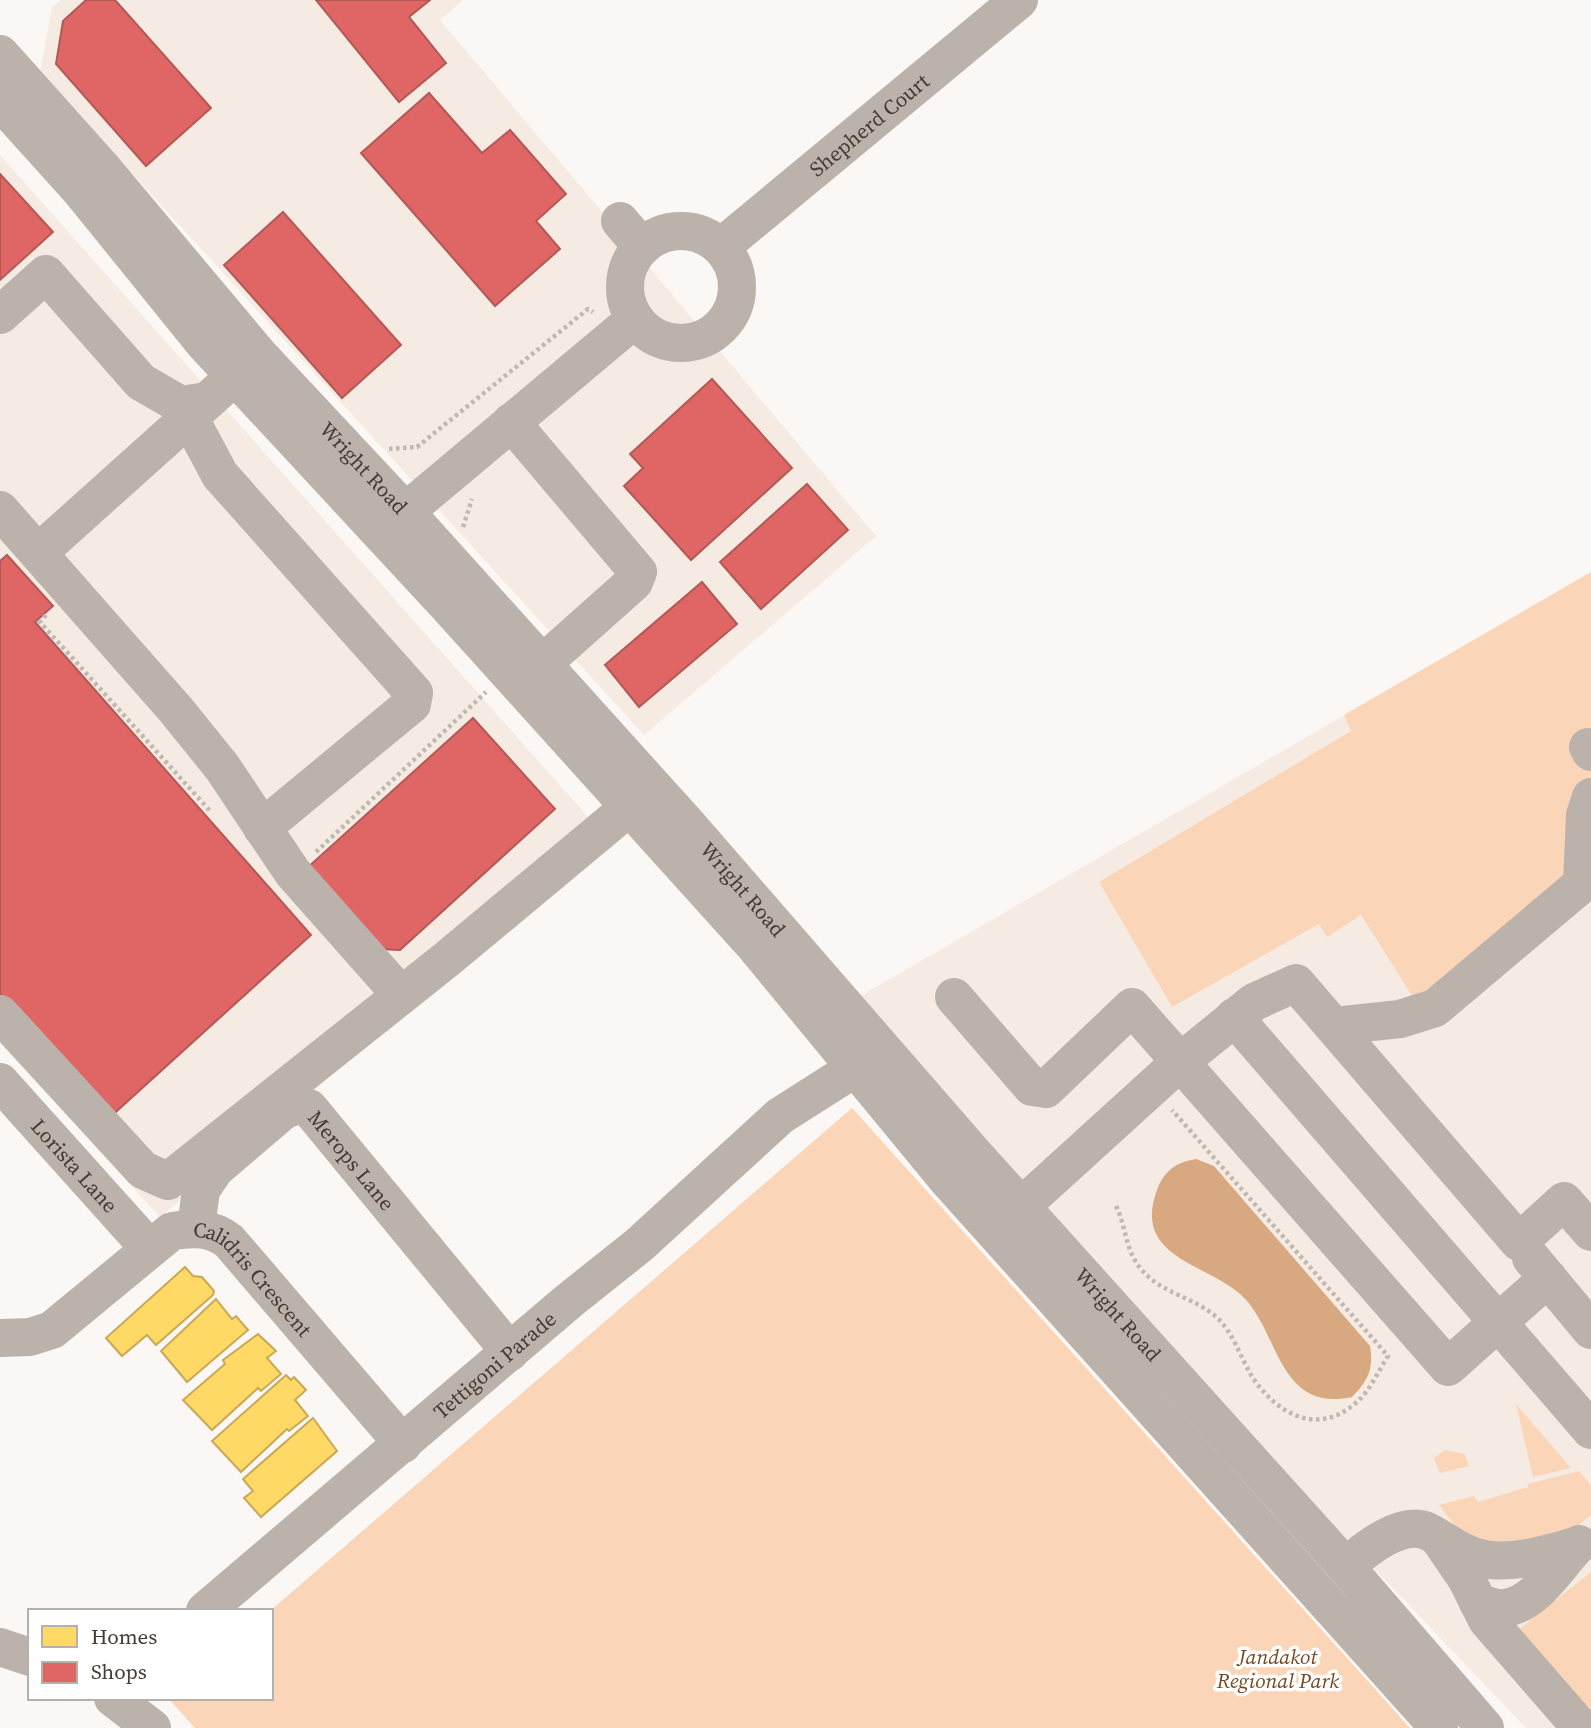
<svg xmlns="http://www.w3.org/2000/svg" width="1591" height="1728" viewBox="0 0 1591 1728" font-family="'Source Serif 4',serif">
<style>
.built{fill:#f6ebe3}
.green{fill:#fad5b8}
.water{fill:#d8a981}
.homes{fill:#ffd966;stroke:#c8a956;stroke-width:2}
.shops{fill:#e06666;stroke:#b25956;stroke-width:2}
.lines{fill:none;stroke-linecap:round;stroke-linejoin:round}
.path{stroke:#bfb9b3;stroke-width:4.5;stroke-dasharray:3.5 3.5;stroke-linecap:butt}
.minor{stroke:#bbb2ab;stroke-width:38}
.labels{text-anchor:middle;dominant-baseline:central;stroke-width:7;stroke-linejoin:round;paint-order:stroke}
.street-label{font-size:21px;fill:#473a30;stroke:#fff}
.park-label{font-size:21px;font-style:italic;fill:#764920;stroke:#fff}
</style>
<rect width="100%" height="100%" fill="#faf7f4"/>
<path class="built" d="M61,0H463L440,20L876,536L644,735L40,72L52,8Z
M0,155L612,844L160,1217L0,1043Z
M1591,572V1728H1526L840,1008Z"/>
<path class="green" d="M1591,572V774L1572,877L1418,1005L1361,915L1327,937L1319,924L1172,1007L1099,882L1351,731L1344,715Z
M852,1108L1410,1728H195L168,1698H271L270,1611Z
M1516,1404L1571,1468L1533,1477Z
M1445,1450L1465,1454L1469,1466L1440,1473L1434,1458Z
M1579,1471L1591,1485V1515L1568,1534L1488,1551L1459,1531L1439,1505L1474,1496L1478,1502L1528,1487V1484Z
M1591,1572V1721L1513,1634Z"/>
<path class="water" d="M1196,1159L1214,1166L1370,1346C1374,1369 1368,1381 1352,1397C1276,1413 1280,1329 1240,1294C1205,1263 1132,1257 1157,1190C1164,1171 1176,1162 1196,1159Z"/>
<path class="homes" d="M185,1267L193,1276L202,1277L214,1291L213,1295L156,1345L147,1335L122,1356L106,1338Z
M216,1299L232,1319L236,1316L248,1330L187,1382L161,1351Z
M258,1334L276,1351L267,1358L281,1374L261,1391L258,1388L212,1430L183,1400L225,1364L223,1360Z
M286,1375L291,1380L294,1377L306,1390L295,1400L308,1416L289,1431L287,1429L241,1472L212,1441Z
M313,1418L337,1451L261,1517L244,1498L253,1491L243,1479Z"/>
<path class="shops" d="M86,0H115L211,108L146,166L56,64L63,21Z
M316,0H430L409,17L446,63L399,102Z
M429,93L482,153L510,130L566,194L536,221L560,249L495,306L361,153Z
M0,174L53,232L0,280Z
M283,212L401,345L342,398L224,265Z
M712,379L792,468L691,560L624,486L643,468L630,454Z
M807,484L848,530L761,609L720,562Z
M7,555L53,606L35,622L311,935L108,1119L0,997V561Z
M702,582L737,624L639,707L605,665Z
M473,718L555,809L400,950L379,949L307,868Z"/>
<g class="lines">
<path class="path" d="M389,449L417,447L588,309L593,312
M463,527L472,499
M46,615L40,622L211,812
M316,852L486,692
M1116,1206C1124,1222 1125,1240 1133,1257C1152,1293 1188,1293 1215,1316C1232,1330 1240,1356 1251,1375C1276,1414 1318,1438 1358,1401C1370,1390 1379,1370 1388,1356L1172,1110"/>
<g class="minor">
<path id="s1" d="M0,54L103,169L259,355L404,510L687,824L973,1153L1346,1567L1485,1728"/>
<path d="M0,101L81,191L204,343L448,606L754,945L946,1178L1439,1728"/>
<path d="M620,221L642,247"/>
<circle cx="681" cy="287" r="56"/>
<path id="s2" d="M721,247L1019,0"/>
<path d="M0,315L46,274L141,382L181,405L207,401"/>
<path d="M189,417L220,475L414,693L412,704L262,828"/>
<path d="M511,422L638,572L634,582L542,664"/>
<path d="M0,510L176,710L222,767L293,873L401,995"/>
<path d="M387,527L635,319"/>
<path d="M38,553L252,361"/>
<path d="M1588,747L1591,752"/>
<path d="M954,997L1032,1087L1046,1089L1132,1007L1448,1367L1548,1278"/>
<path d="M0,1014L143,1170L168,1181L447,959L650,790"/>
<path d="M1234,1017L1591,1430"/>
<path d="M1334,1026L1400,1019L1435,1008L1582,884L1585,815L1591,797"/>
<path id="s3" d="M0,1082L149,1248"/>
<path d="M1003,1223L1180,1062L1254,1002L1296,983L1519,1242L1564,1201L1591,1232"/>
<path id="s4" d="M196,1228L201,1190L215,1169L284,1110L299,1105L309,1108L510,1352"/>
<path d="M1531,1258L1591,1330"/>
<path id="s5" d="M0,1338L30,1337L52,1330L172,1231C194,1228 211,1227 229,1241L403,1444"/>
<path d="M1440,1540L1466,1578L1487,1620L1581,1728"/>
<path d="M1346,1567C1364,1550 1404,1517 1431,1533C1450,1544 1468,1558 1490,1560C1518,1563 1549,1553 1576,1546"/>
<path d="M1478,1602C1486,1605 1496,1609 1505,1608C1537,1604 1558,1564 1579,1544"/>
<path id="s6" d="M205,1611L570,1300L639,1245L780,1116L857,1067L875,1049"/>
<path d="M0,1647L30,1657"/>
<path d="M113,1698L152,1728"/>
</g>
</g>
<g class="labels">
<g class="street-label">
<text stroke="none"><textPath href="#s2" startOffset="192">Shepherd Court</textPath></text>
<text stroke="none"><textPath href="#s1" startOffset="551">Wright Road</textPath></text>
<text stroke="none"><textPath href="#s1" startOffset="1118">Wright Road</textPath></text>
<text stroke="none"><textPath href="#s4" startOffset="248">Merops Lane</textPath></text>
<text stroke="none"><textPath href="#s3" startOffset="112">Lorista Lane</textPath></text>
<text stroke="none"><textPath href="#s5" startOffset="310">Calidris Crescent</textPath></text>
<text stroke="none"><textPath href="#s1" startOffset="1685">Wright Road</textPath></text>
<text stroke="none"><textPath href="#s6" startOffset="380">Tettigoni Parade</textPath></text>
</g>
<g class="park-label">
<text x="1278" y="1656">Jandakot<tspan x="1278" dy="24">Regional Park</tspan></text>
</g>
</g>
<rect x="28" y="1609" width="245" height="91" fill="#ffffff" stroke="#b5b0ac" stroke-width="2"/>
<rect x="42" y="1626" width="35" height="21" fill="#ffd966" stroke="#b5b0ac" stroke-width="2"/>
<text x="91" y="1644" font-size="21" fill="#473a30">Homes</text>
<rect x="42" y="1662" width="35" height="21" fill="#e06666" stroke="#b5b0ac" stroke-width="2"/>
<text x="91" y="1679" font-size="21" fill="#473a30">Shops</text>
</svg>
